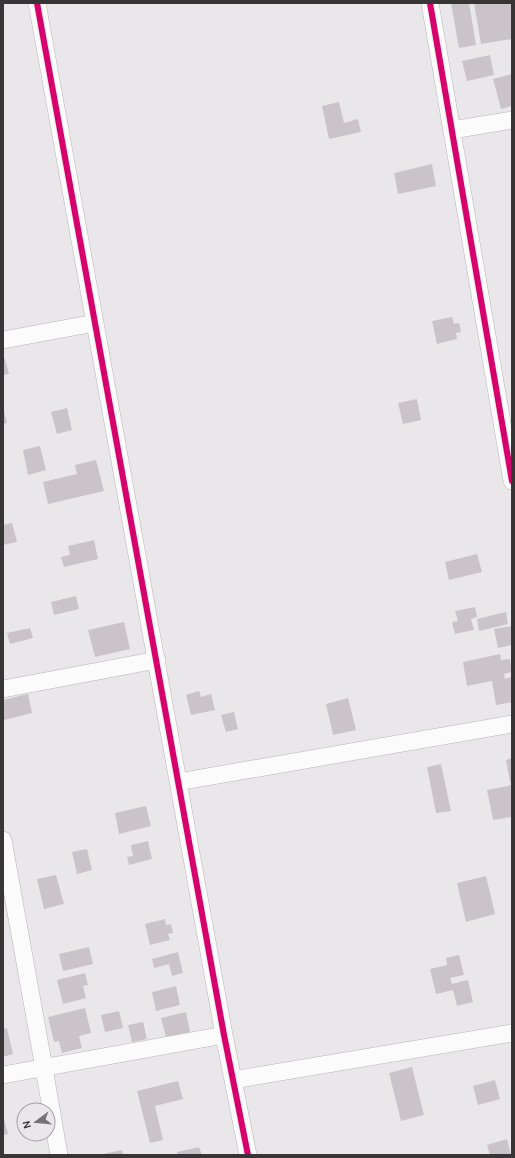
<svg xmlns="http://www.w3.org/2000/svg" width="515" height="1158" viewBox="0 0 515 1158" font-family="Karla,sans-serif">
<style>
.building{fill:#cac4ca}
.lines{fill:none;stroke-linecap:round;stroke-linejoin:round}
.minor-casing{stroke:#b6b4b6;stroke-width:18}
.minor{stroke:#fcfbfc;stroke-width:17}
.cycleway-casing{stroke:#ebe6eb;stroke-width:8}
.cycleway{stroke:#d6006c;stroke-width:6}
</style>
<rect width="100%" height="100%" fill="#eae7ea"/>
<path class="building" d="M451,3H469L476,45L459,48Z
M474,3H512V39L481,44Z
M490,55L494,75L467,81L462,61Z
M512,74V106L501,109L493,79Z
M339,102L344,123L358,119L361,132L329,139L322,106Z
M432,164L436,186L398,194L394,173Z
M452,317L454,324L459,323L461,332L456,333L457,339L437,344L432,321Z
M3,359H5L9,374L3,375Z
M417,399L421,420L403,424L398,403Z
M3,407L7,423L3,424Z
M67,408L72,430L57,434L51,412Z
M40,446L46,470L28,475L23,450Z
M96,460L104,491L48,504L43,482L77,474L75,465Z
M12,523L17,542L3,545V525Z
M94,540L98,559L64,567L61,557L70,555L68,546Z
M477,554L482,572L449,580L445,562Z
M76,596L79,609L54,615L51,602Z
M475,607L477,617L471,619L474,630L455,634L452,622L458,621L455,611Z
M506,612L508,624L479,631L477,619Z
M124,622L130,649L95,657L88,630Z
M512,626V645L498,648L494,629Z
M30,628L33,638L10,644L7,633Z
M500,654L501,660L510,659L512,672L504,674L505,679L512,677V702L496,705L492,681L467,686L463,662Z
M199,691L201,697L211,694L215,710L191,715L186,695Z
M28,694L32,713L4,720L3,700Z
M348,698L356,730L333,735L326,704Z
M234,712L238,729L226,732L221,715Z
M512,758V781L510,782L506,760Z
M441,764L451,811L436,813L427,767Z
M512,785V817L493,820L487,790Z
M146,806L151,826L119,834L115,813Z
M148,841L152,859L129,865L127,857L133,856L131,845Z
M87,849L92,870L77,874L72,852Z
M56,875L64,904L44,909L37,879Z
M486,876L495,914L466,922L457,883Z
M165,919L166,925L171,924L173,933L168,934L170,940L150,945L145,924Z
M89,947L93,964L63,971L59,954Z
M178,952L183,973L172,976L169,964L154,968L152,959Z
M459,955L464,975L450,978L452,984L468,980L473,1002L457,1006L453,990L436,994L430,969L447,965L446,958Z
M85,973L88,985L83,986L86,998L63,1004L57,980Z
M176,986L180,1005L156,1011L152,992Z
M85,1008L91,1033L79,1036L82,1048L62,1053L59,1041L54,1042L48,1017Z
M119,1011L123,1028L105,1032L101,1015Z
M186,1012L190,1032L166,1037L161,1018Z
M143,1022L147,1039L132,1042L128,1025Z
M7,1028L13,1054L3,1057V1029Z
M412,1067L424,1115L401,1121L389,1073Z
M495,1080L500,1099L478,1105L473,1086Z
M178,1081L183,1099L155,1106L163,1140L150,1143L137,1091Z
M3,1115L8,1134L3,1135Z
M507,1139L511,1155H490L487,1145Z
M199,1147L202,1155H178L177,1152Z
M122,1150L123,1155H103V1154Z"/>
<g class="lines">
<defs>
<path id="minor" d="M37,3L224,1035L248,1155
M430,3L512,481
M452,130L512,120
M3,340L95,323
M3,689L157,660
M178,782L512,724
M3,840L44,1068L59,1155
M3,1075L224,1035
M233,1080L512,1033"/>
</defs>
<use href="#minor" class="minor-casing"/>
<use href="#minor" class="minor"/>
<defs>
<path id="cycleway" d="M37,3L224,1035L248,1155
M430,3L512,481"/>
</defs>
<use href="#cycleway" class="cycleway-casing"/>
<use href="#cycleway" class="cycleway"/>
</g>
<rect width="515" height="1158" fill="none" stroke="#373536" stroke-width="8"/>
<g transform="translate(36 1122) rotate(254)"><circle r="19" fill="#ebe6eb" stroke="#a39fa3"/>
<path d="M0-3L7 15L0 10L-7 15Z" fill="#767375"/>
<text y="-6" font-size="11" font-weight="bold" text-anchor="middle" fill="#373536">N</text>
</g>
</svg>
